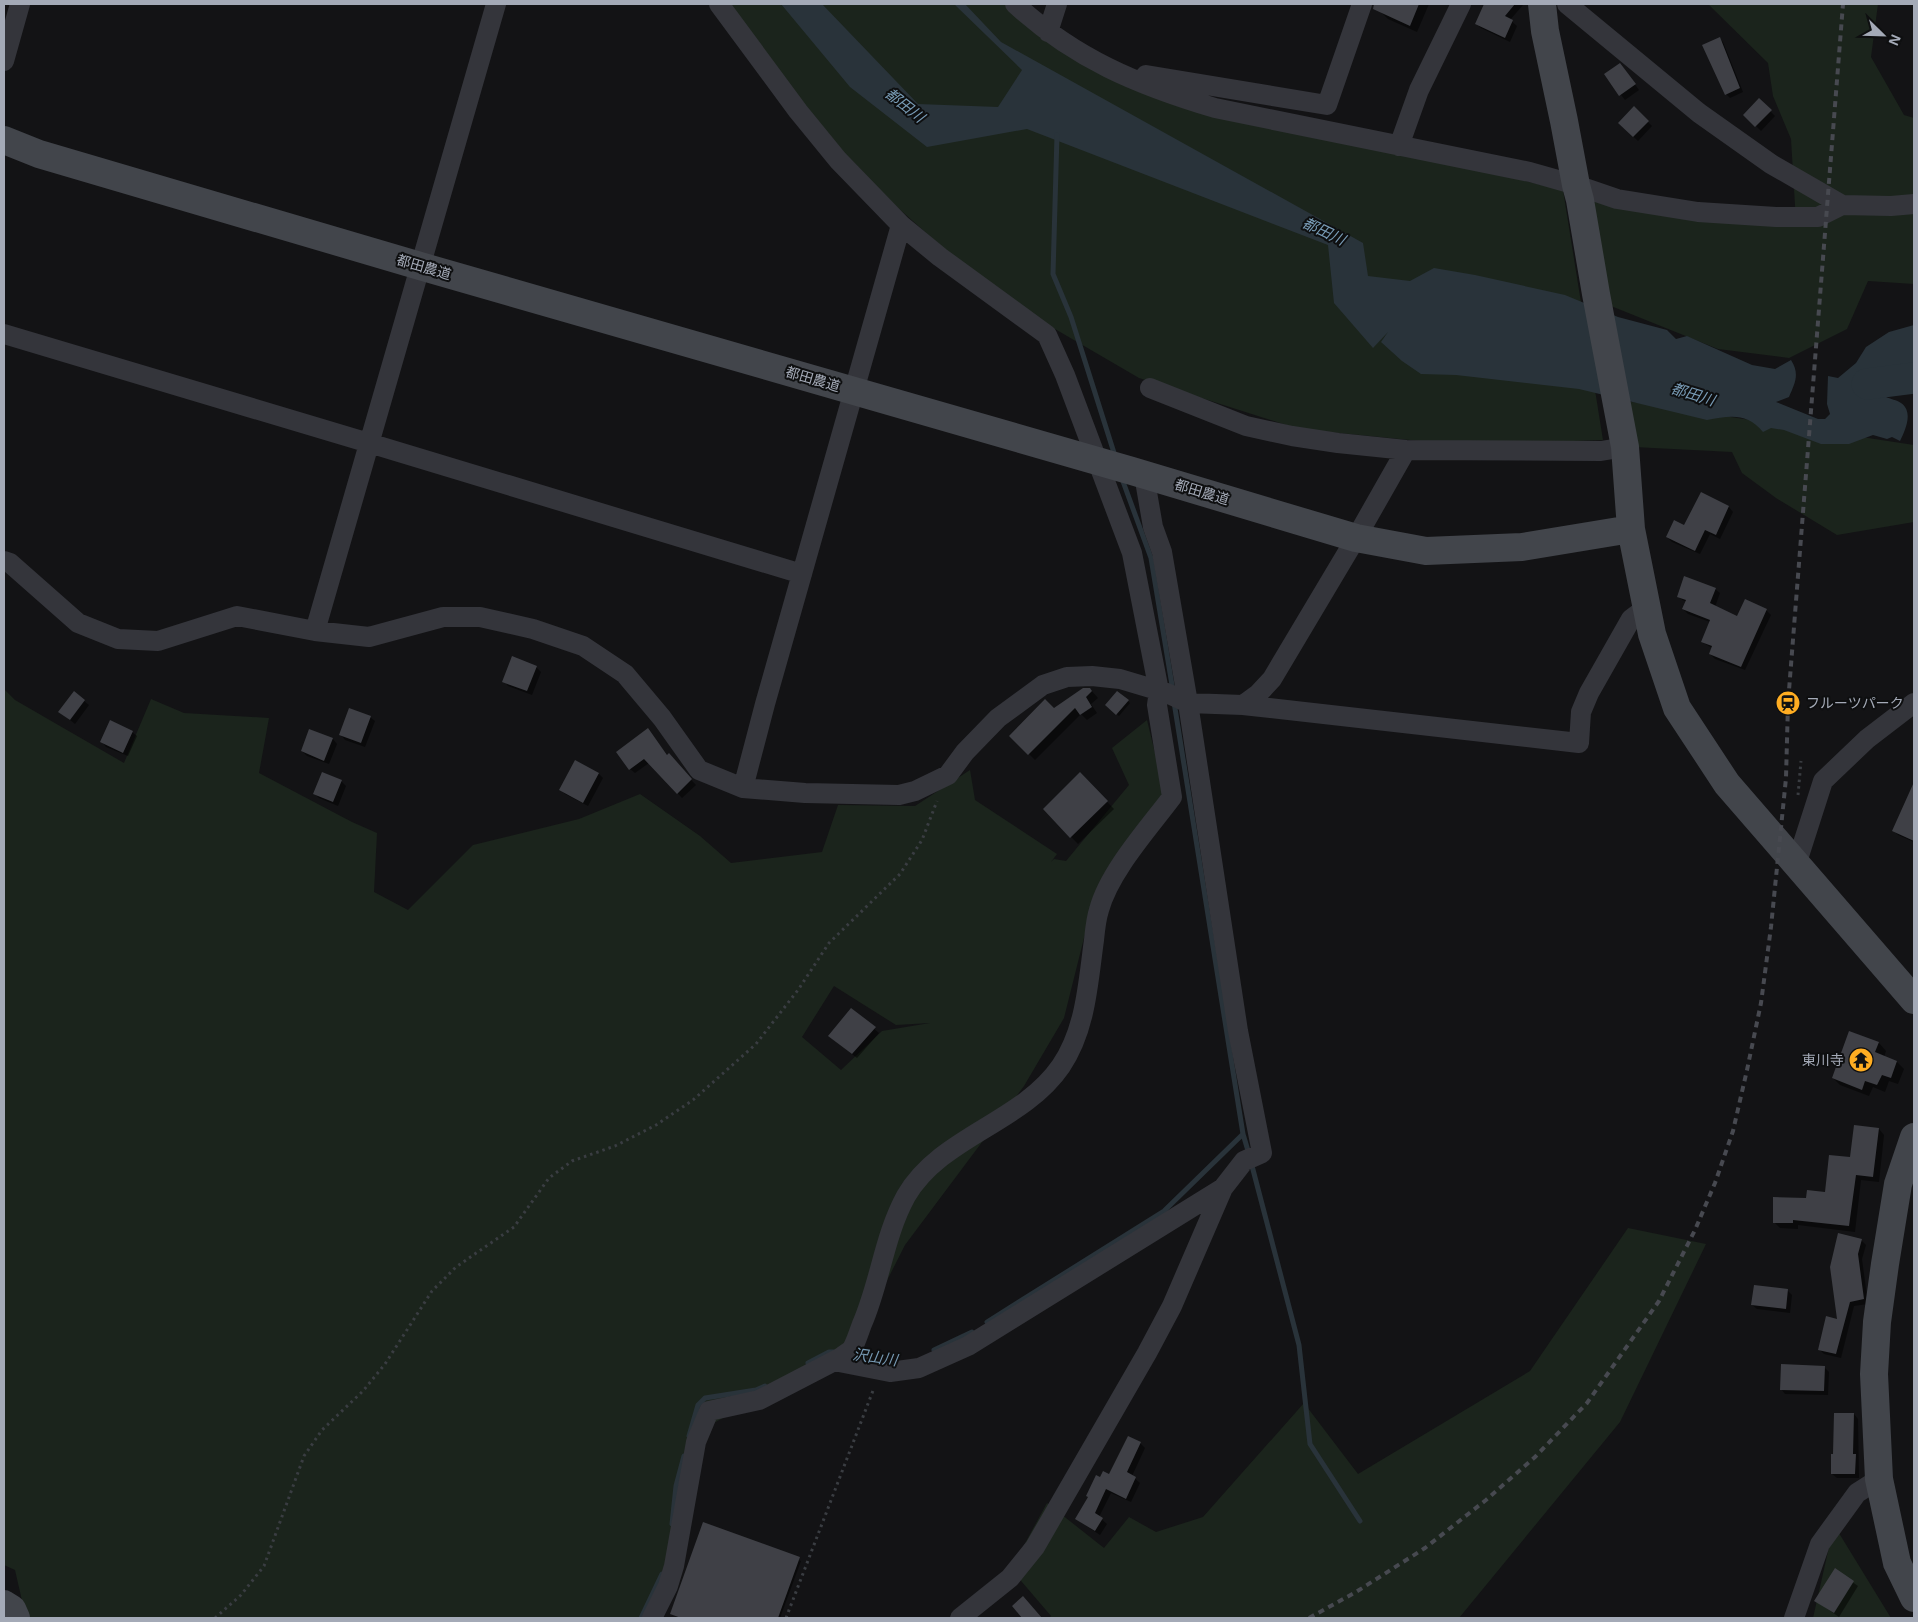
<svg xmlns="http://www.w3.org/2000/svg" width="1918" height="1622" viewBox="0 0 1918 1622" font-family="Helvetica,'Noto Sans JP',sans-serif">
<style>
.green{fill:#1b241c;fill-rule:evenodd}
.water{fill:#29333a}
.shadow{fill:#0007}
.lines{fill:none;stroke-linecap:round;stroke-linejoin:round}
.stream{stroke:#29333a;stroke-width:5}
.river{stroke:#29333a;stroke-width:31}
.building{fill:#3f4046}
.path{stroke:#3a3d42;stroke-width:3;stroke-dasharray:2.5 4;stroke-linecap:butt}
.street{stroke:#34353b;stroke-width:20}
.secondary{stroke:#42454b;stroke-width:28}
.rail{stroke:#474950;stroke-width:4;stroke-dasharray:6 5;stroke-linecap:butt}
.labels{text-anchor:middle;dominant-baseline:central;stroke-width:4;stroke-linejoin:round;paint-order:stroke}
.street-label{font-size:14px;fill:#a4aab7;stroke:#0e0f10}
.poi-label{font-size:14px;fill:#a4aab7;stroke:#0e0f10;text-anchor:start}
.water-label{font-size:15px;font-style:italic;fill:#789bb5;stroke:#0e0f10}
</style>
<rect width="100%" height="100%" fill="#131315"/>
<path class="green" d="M730,4H1025L1133,87L1563,190L1603,440L1460,445L1299,429L1139,378L995,294L870,183L784,85Z
M1708,4H1878L1871,57L1904,115L1914,118V284L1868,281L1847,329L1789,358L1718,349L1611,306L1591,201L1796,222L1791,139L1773,96L1768,63Z
M1626,401L1914,445V522L1837,535L1776,498L1742,473L1732,452L1634,447Z
M4,689L15,700L124,763L151,699L184,713L269,718L259,773L352,822L377,833L374,892L408,910L473,845L579,819L640,794L700,836L731,863L822,852L838,805L915,806L970,770L975,800L1057,854L1051,862L1054,859L1066,861L1129,785L1112,748L1147,720L1166,798L1087,926L1064,1018L1024,1086L905,1245L864,1326L858,1342L705,1428L671,1567L646,1618H26L15,1570L4,1565ZM834,986L896,1025L930,1023L882,1031L841,1070L802,1037Z
M1628,1228L1706,1244L1620,1422L1459,1618H1049L1051,1616L1011,1569L1047,1503L1104,1548L1129,1517L1156,1532L1203,1517L1304,1403L1358,1474L1530,1371Z
M1834,1525L1891,1618H1813Z"/>
<path class="water" d="M781,4H822L918,104L998,107L1022,70L954,4H965L1001,42L1363,243L1368,276L1410,281L1434,268L1475,275L1565,295L1618,317L1667,330L1676,339L1687,336L1752,365L1775,369L1791,360C1800,374 1795,383 1789,397L1776,402L1818,419H1825L1830,414L1827,404L1828,376L1838,378L1856,363L1866,347L1889,332L1914,325V376L1889,385L1886,397C1890,399 1897,400 1901,403C1914,412 1905,431 1900,441L1892,437L1887,439L1873,435L1849,444H1821L1784,430L1771,428L1763,432C1747,412 1729,416 1707,420L1579,389L1456,375L1421,374L1402,361L1381,342L1388,332L1373,348L1334,303L1328,245L1027,129L927,147L850,87Z"/>
<path class="shadow" d="M1385,4H1429L1417,32L1388,19L1381,12Z
M1486,4L1523,5L1510,20L1517,26L1510,42L1481,28L1476,24Z
M1719,38L1723,42L1743,92L1730,98L1726,94Z
M1624,69L1639,90L1625,100L1605,74Z
M1759,100L1775,116L1761,131L1745,115Z
M1634,108L1652,126L1638,141L1619,123Z
M1701,494L1729,507L1733,512L1720,539L1710,534L1700,554L1672,542L1667,537L1685,527Z
M1715,589L1720,593L1715,607L1738,618L1766,610L1771,615L1745,670L1715,659L1710,654L1712,648L1702,642L1710,622L1688,614L1683,609L1686,602L1678,597Z
M536,667L541,672L532,695L508,686L504,681Z
M1090,689L1098,698L1091,704L1097,713L1087,720L1081,714L1035,760L1011,736Z
M1118,692L1130,703L1119,716L1106,705Z
M84,701L89,705L75,724L65,716Z
M370,717L375,721L365,747L345,740L341,735Z
M310,730L333,739L337,744L329,764L307,756L302,751Z
M648,730L668,756L696,785L682,798L649,763L635,773L630,769Z
M132,732L137,736L128,756L106,747L102,742Z
M599,774L603,778L588,806L565,794L561,790Z
M1080,774L1114,809L1078,844L1044,809Z
M341,781L346,786L338,806L319,798L315,794Z
M1906,802L1914,806V842L1898,835L1894,831Z
M851,1009L879,1033L857,1058L834,1040Z
M1850,1032L1879,1043L1886,1051L1884,1057L1897,1062L1904,1069L1898,1084L1889,1081L1885,1092L1873,1087L1869,1096L1840,1085L1833,1078Z
M1879,1129L1884,1135L1879,1182L1861,1180L1855,1232L1798,1225V1229L1780,1228L1774,1222L1807,1199L1826,1193L1851,1159Z
M1861,1240L1866,1245L1862,1259L1868,1304L1854,1306L1841,1358L1824,1354L1819,1349L1838,1320Z
M1788,1291L1792,1295L1790,1313L1757,1309L1752,1305Z
M1824,1367L1829,1372L1828,1395L1785,1394L1781,1389Z
M1854,1414L1858,1419L1859,1478H1837L1832,1474L1834,1455Z
M1140,1443L1145,1448L1132,1476L1140,1483L1131,1502L1111,1493L1099,1517L1107,1524L1100,1535L1076,1519L1101,1478L1110,1476Z
M704,1524L801,1561L780,1618H680L671,1614Z
M1835,1570L1858,1586L1839,1617L1816,1601Z"/>
<g class="lines">
<path class="stream" d="M1057,135L1053,274L1071,317L1115,456
M1121,476L1151,558L1173,691
M1174,702L1243,1134L1249,1154
M1251,1162L1299,1345L1310,1444L1360,1521
M987,1322L1164,1211L1243,1134
M934,1350L972,1332
M855,1353L893,1363
M808,1363L829,1352H834
M689,1436L698,1405L705,1398L756,1390L765,1386
M672,1524L676,1486L684,1456
M641,1618L662,1574"/>
<path class="river" d="M1867,384L1914,378"/>
</g>
<path class="building" d="M1374,4H1419L1410,26L1373,9Z
M1484,4H1515L1505,16L1513,20L1505,38L1475,24Z
M1720,37L1740,88L1725,95L1702,45Z
M1620,63L1636,84L1619,96L1604,74Z
M1759,98L1772,110L1755,127L1743,115Z
M1634,106L1649,121L1633,137L1618,123Z
M1701,492L1729,506L1716,535L1705,530L1695,551L1666,537L1674,520L1684,525Z
M1684,576L1716,588L1710,603L1737,616L1745,599L1767,609L1741,667L1709,654L1712,646L1701,642L1710,620L1682,609L1686,600L1677,597Z
M512,656L537,666L527,691L502,682Z
M1083,688H1090L1092,691L1086,697L1092,707L1080,715L1075,708L1028,755L1009,736L1045,699L1054,708Z
M74,691L85,700L70,720L58,712Z
M1117,691L1129,700L1116,715L1105,705Z
M349,708L371,716L361,743L339,735Z
M110,720L133,731L123,753L100,742Z
M648,728L667,755L669,753L692,779L677,794L644,759L629,770L616,752Z
M309,729L333,738L324,761L301,751Z
M575,760L599,773L583,803L559,790Z
M322,772L342,780L333,802L313,794Z
M1080,772L1108,801L1070,838L1043,809Z
M1914,782V841L1892,831Z
M851,1008L876,1027L852,1054L828,1036Z
M1849,1031L1879,1042L1875,1052L1897,1061L1891,1078L1882,1075L1877,1085L1865,1081L1862,1090L1832,1078Z
M1854,1125L1879,1128L1873,1177L1856,1175L1849,1226L1793,1220V1223H1773V1197L1806,1198L1807,1190L1825,1192L1829,1155L1850,1157Z
M1838,1233L1862,1239L1858,1254L1864,1299L1850,1302L1836,1354L1818,1350L1826,1316L1837,1319L1830,1267Z
M1754,1285L1788,1289L1786,1309L1751,1305Z
M1781,1364L1825,1366L1824,1391L1780,1390Z
M1834,1413H1854L1853,1454H1856L1855,1474H1831V1454H1833Z
M1128,1436L1141,1442L1127,1472L1136,1477L1126,1499L1106,1489L1095,1513L1103,1518L1095,1531L1075,1519L1088,1497L1086,1496L1096,1475L1100,1477L1103,1471L1109,1474Z
M703,1522L800,1557L778,1618H681L670,1614Z
M1835,1568L1854,1581L1834,1613L1814,1601Z
M1023,1596L1042,1618H1022L1012,1606Z"/>
<g class="lines">
<path class="path" d="M1798,795L1801,761
M215,1618L241,1595L264,1566L304,1456L322,1430L363,1391L385,1364L432,1291L456,1267L514,1227L549,1178L572,1161L615,1146L656,1125L693,1100L756,1044L798,990L829,943L900,874L922,840L937,801
M786,1618L874,1388"/>
<path class="street" d="M1015,4C1075,59 1138,85 1215,108L1530,172L1576,185L1617,199L1698,212L1776,217H1818L1842,205L1891,206L1914,204
M1567,4L1699,113L1771,164L1842,205
M1048,32L1057,4
M4,61L20,4
M1146,75L1327,105L1362,4
M1399,146L1419,90L1461,4
M4,334L369,443L802,574
M1150,388L1246,426L1292,436L1338,443L1406,450L1601,451L1625,447
M4,561L10,563L78,623L118,639L158,641L237,616L315,631L369,637L443,617H480L533,629L583,646L625,674L662,718L699,770L743,788L805,793L899,795L915,791L948,775L965,752L998,718L1043,685L1067,677L1092,676L1120,679L1167,693L1188,703L1243,705L1258,694L1272,679L1356,538L1406,450
M315,631L496,4
M1243,705L1579,743L1581,712L1589,693L1631,619L1647,607
M743,788L765,704L901,225
M1797,862L1823,781L1867,739L1914,703
M834,1361L890,1372L919,1368L968,1346L1223,1188
M652,1618L668,1586L674,1566L696,1442L709,1411L759,1400L840,1358C843,1355 849,1352 852,1349C856,1342 859,1332 862,1324C880,1283 884,1236 906,1196C941,1136 1022,1123 1061,1066C1086,1029 1088,983 1094,940C1095,930 1096,919 1099,910C1109,872 1148,829 1172,797L1157,705L1159,691L1132,553L1065,375L1047,335L940,257L901,225L838,160L798,111L719,4
M960,1618L1010,1578L1035,1547L1147,1353L1172,1306L1223,1188L1244,1161L1262,1153L1238,1031L1188,703L1162,552L1153,527L1144,475
M1794,1618L1820,1544L1857,1493L1879,1479"/>
<path class="secondary" d="M1542,4L1545,31L1564,121L1576,185L1580,200L1596,294L1625,447L1631,529L1652,634L1677,708L1727,784L1914,1000
M4,140L39,154L420,266L1132,471L1356,538L1426,551L1522,547L1631,529
M1914,1137L1898,1184L1885,1264L1877,1322L1874,1374L1879,1479L1897,1563L1914,1598
M4,1604L12,1609L16,1618"/>
<path class="rail" d="M1309,1618L1356,1592L1425,1548L1486,1500L1535,1457L1587,1403L1659,1301L1695,1230L1715,1183L1733,1131L1747,1070L1761,1003L1771,927L1786,778L1788,703L1843,4"/>
</g>
<defs>
<symbol id="station-disc" viewBox="-11 -11 22 22"><circle r="9.5" fill="#ffad22" stroke="#0e0f10"/><path d="M-3-6H3Q5-6 5-4V2Q5 4 3 4L4.5 6H3L1.5 4h-3L-3 6H-4.5L-3 4Q-5 4-5 2V-4Q-5-6-3-6ZM-3.5-4v3h7v-3ZM-3.5 1v1.5H-2V1ZM2 1v1.5H3.5V1Z" fill="#111"/></symbol>
<symbol id="temple-disc" viewBox="-11 -11 22 22"><circle r="9.5" fill="#ffad22" stroke="#0e0f10"/><path d="M0-6L5-2H3V0L6.5 2.5H4V6H1.5V3h-3V6H-4V2.5H-6.5L-3 0V-2H-5Z" fill="#111"/></symbol>
</defs>
<g fill-rule="evenodd">
<use href="#station-disc" x="1774" y="689" width="28" height="28"/>
<use href="#temple-disc" x="1847" y="1046" width="28" height="28"/>
</g>
<g class="labels">
<g class="street-label">
<text transform="translate(424 267) rotate(16)">都田農道</text>
<text transform="translate(813 379) rotate(16)">都田農道</text>
<text transform="translate(1202 492) rotate(17)">都田農道</text>
</g>
<g class="poi-label">
<text x="1806" y="703">フルーツパーク</text>
<text x="1844" y="1060" text-anchor="end">東川寺</text>
</g>
<g class="water-label">
<text transform="translate(905 105) rotate(38)">都田川</text>
<text transform="translate(1324 231) rotate(25)">都田川</text>
<text transform="translate(1693 394) rotate(17)">都田川</text>
<text transform="translate(875 1357) rotate(8)">沢山川</text>
</g>
</g>
<rect width="1918" height="1622" fill="none" stroke="#a4aab7" stroke-width="10"/>
<g transform="translate(1883 35) rotate(113)" stroke="#0e0f10" stroke-width="4" paint-order="stroke">
<path d="M0-4L9 19L0 12L-9 19Z" fill="#a4aab7"/>
<text y="-8" font-size="14" font-weight="bold" text-anchor="middle" fill="#a4aab7">N</text>
</g>
</svg>
